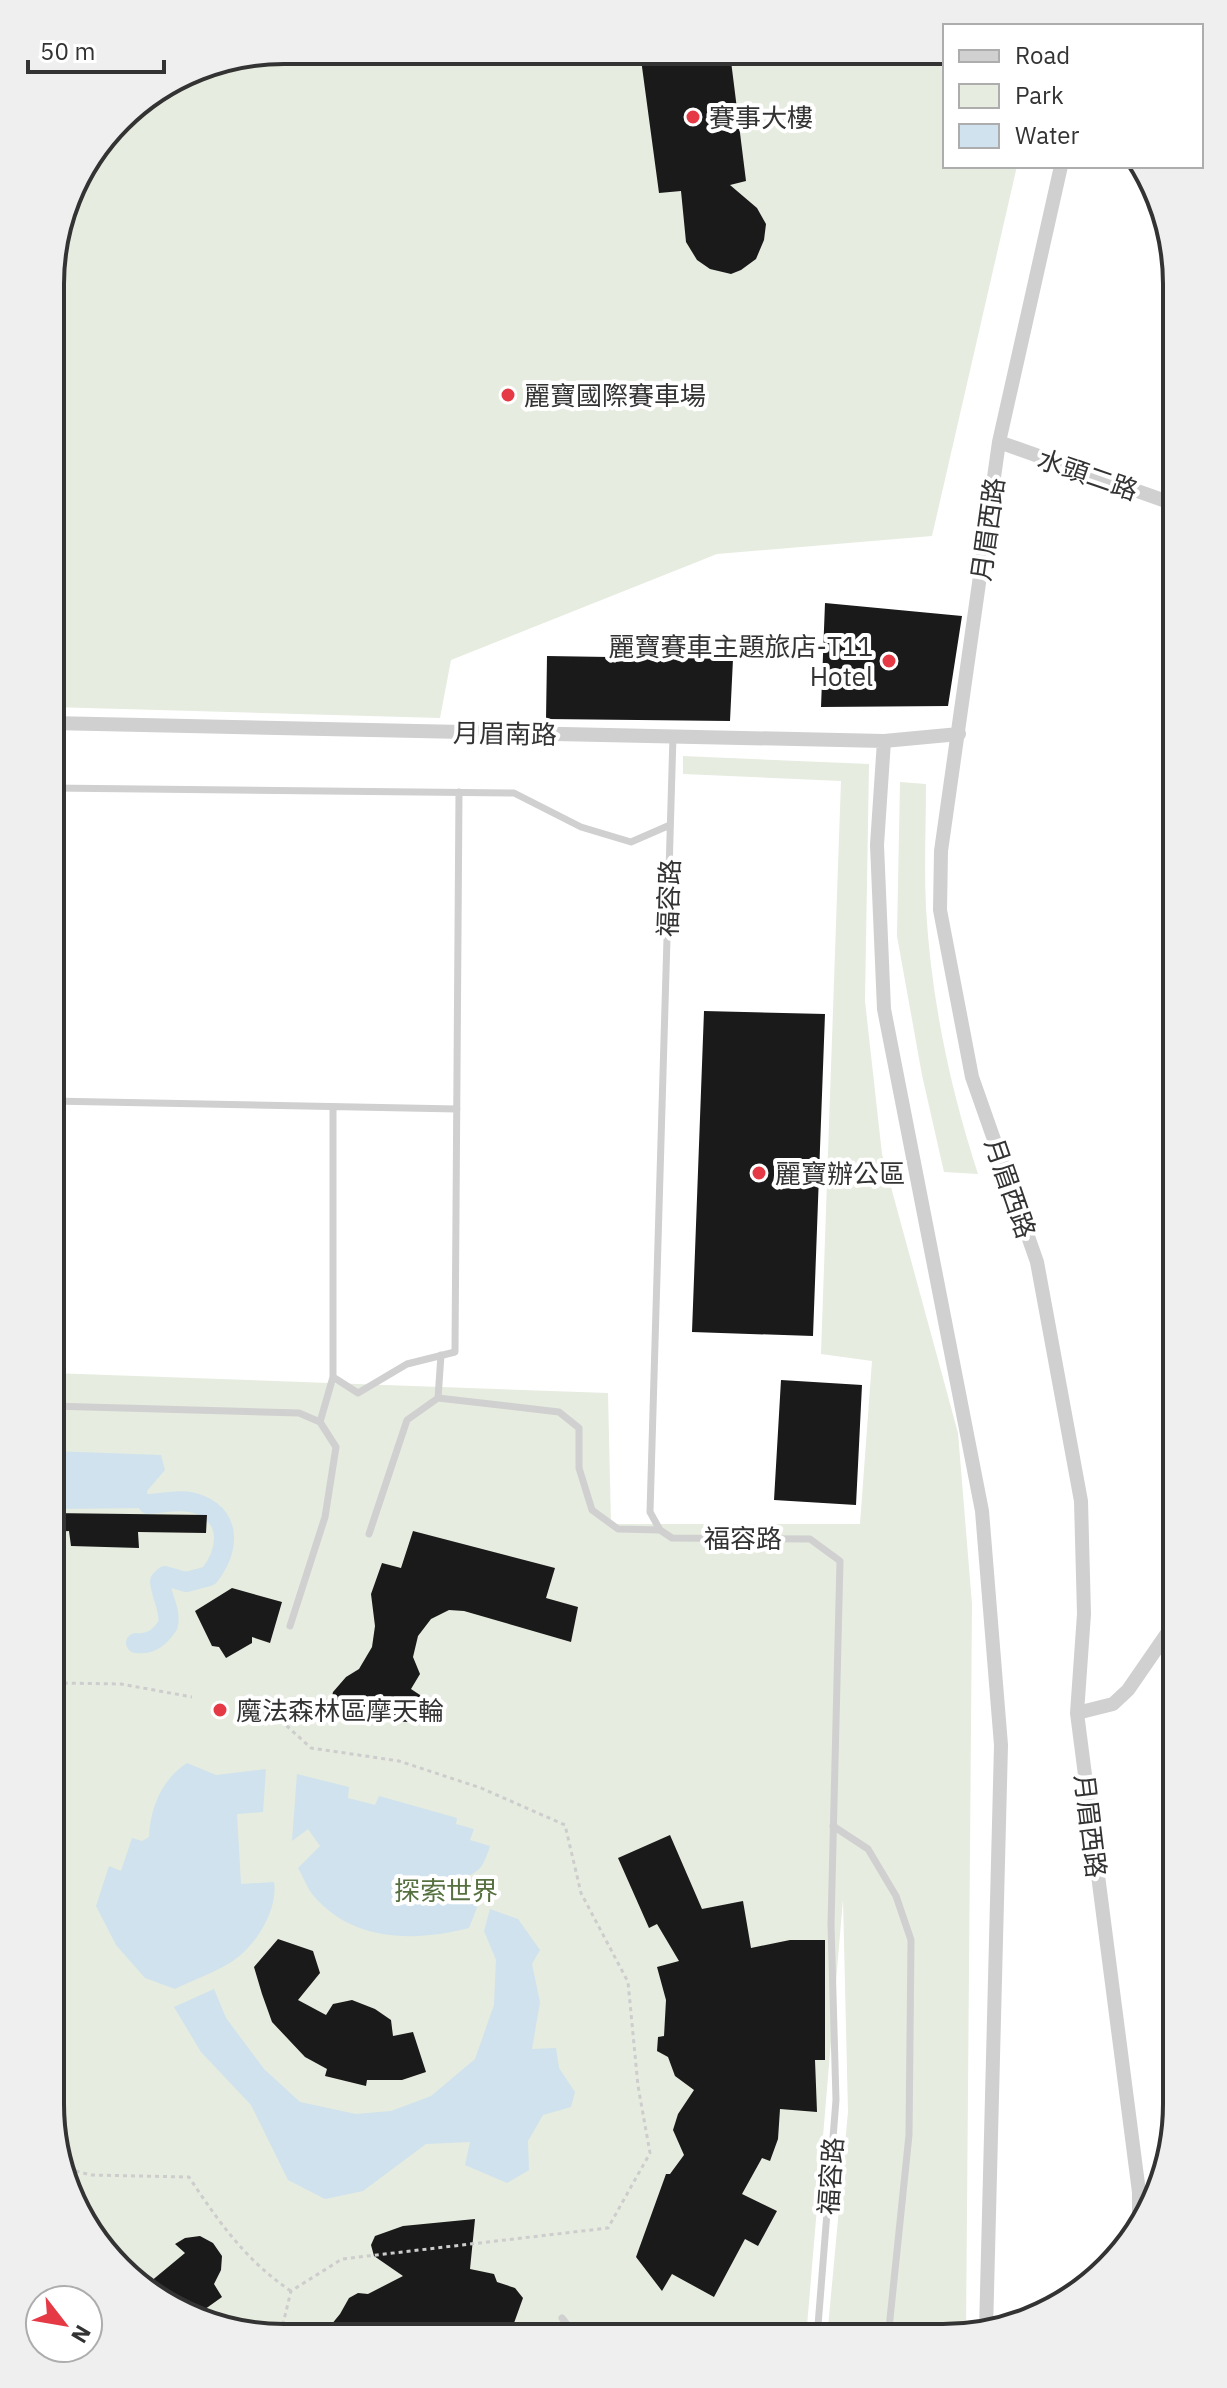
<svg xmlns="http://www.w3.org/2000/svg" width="1227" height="2388" viewBox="0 0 1227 2388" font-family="'IBM Plex Sans','Noto Sans TC',sans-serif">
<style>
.green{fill:#e6ecdf}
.water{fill:#cfe2ee}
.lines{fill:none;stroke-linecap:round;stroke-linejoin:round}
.canal{stroke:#cfe2ee;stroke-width:20}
.building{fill:#1a1a1a}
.path{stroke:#cdcdcd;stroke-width:3;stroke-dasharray:4 4;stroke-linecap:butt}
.service{stroke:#d0d0d0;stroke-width:7}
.minor{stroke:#d0d0d0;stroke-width:14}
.poi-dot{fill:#e63946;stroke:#fff;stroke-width:3}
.labels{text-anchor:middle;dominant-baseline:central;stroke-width:8;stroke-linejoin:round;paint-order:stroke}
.poi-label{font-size:26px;fill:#333;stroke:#fff;text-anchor:start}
.street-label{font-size:26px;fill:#333;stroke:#fff}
.park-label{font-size:26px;fill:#56703f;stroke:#fff}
.rim{fill:none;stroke:#333;stroke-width:4}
</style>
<rect width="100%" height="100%" fill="#fff"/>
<path class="green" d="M284,50L945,54V166H1017L932,536L717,554L451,660L440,718L51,707L52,254L74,180L129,108L195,68Z
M683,756L869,764L865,1001L882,1154L958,1433L972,1604L966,2334L943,2338H827L848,2112L843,1899L806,2338L253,2336L130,2280L62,2179L50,2104L51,1373L608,1393L611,1524H860L872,1361L821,1354L841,781L683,774Z
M900,782L926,784C926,825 924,867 926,908C931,998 950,1088 978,1174L944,1172L922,1075L897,936Z"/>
<path class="water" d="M51,1451L161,1455L165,1470L147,1491L149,1508L51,1509Z
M187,1763L216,1775L266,1769L263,1812L237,1814L241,1884L274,1882C278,1908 258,1942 237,1958C219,1971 195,1979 175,1989L145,1978L116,1945L96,1906L109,1866L121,1871L132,1838L142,1841L149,1837C150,1808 162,1779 187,1763Z
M297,1774L349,1787L348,1798L375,1805L379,1796L457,1818L456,1824L474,1829L470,1840L490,1846C482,1870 480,1872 457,1880L465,1900L478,1905L469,1928C415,1942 352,1942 313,1895C307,1888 303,1876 298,1868L320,1846L308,1829L292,1841Z
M490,1909L518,1919L540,1950L532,1964L540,2002L532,2049L556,2048L559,2068L575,2092L571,2107L543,2115L528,2141L529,2170L507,2183L465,2165L470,2142L426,2144L363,2191L325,2199L288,2180L251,2105L201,2052L174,2007L214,1989L226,2018L264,2069L300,2102L356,2114L391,2111L431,2096L475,2059L494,2005L496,1960L484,1931Z"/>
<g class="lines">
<path class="canal" d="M136,1643C151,1645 160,1637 168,1625C171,1609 161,1597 160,1581L165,1576L186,1582L209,1576C227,1553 234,1519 200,1505C185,1498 164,1503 148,1504"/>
</g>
<path class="building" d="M640,52L730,53L746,181L730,185L757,208L766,224L764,240L756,259L741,270L731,274L710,269L697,260L686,242L681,191L659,193Z
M825,603L962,616L948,706L821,707Z
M547,656L733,659L730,721L546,719Z
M704,1011L825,1014L813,1336L692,1332Z
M781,1380L862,1385L856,1505L774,1500Z
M51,1513L207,1515L206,1533L138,1532L139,1548L71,1546L69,1531L51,1532Z
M413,1531L555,1568L546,1598L578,1607L571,1642L464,1611L449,1610L431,1619L418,1636L413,1657L420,1674L411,1689L423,1697L410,1722L327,1718L333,1692L346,1677L359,1669L372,1647L375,1626L371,1594L382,1563L401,1568Z
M232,1588L282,1602L270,1643L252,1637V1643L226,1658L219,1647L212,1646L195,1611Z
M670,1835L702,1909L743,1901L751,1948L790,1940H825V2060H815L817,2112L780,2109L778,2139L770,2161L762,2158L742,2194L777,2211L758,2246L745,2239L714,2297L672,2274L662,2291L636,2257L666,2174H670L684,2155L673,2130L678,2114L694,2090L675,2076L668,2057L657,2051L658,2037L664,2036L666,2000L657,1967L679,1961L657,1924L649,1928L618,1858Z
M278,1939L313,1951L320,1973L298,2000L326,2015L333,2004L352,2000L375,2009L391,2020L393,2036L413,2032L426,2072L402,2080H367L366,2086L325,2076L327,2069L305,2057L272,2022L262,1994L254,1967Z
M475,2219L470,2269L494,2274L497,2282L515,2288L523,2298L509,2337L322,2336L340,2314L349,2298L358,2293L368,2294L403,2276L374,2256L371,2245L375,2236L403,2226Z
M200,2236L213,2243L222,2256L221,2270L214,2284L222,2297L201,2312L144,2287L185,2253L175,2244L185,2238Z"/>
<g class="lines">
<path class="path" d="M50,1690L60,1683L121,1684L192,1697
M246,1704L266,1707L311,1748L399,1761L481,1788L565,1825L581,1893L628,1982L638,2086L650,2153L608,2228L342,2259L291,2291L280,2336
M60,2167L91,2175L189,2177C218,2221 246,2261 291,2291"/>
<path class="service" d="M673,736L650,1512L660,1530L672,1538L810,1539L840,1561L831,1924L836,2100L817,2338
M51,788L514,793L581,827L631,842L670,825
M51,1101L457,1109
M333,1107V1377
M438,1398L441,1355
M51,1406L299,1413L320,1422L336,1447L325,1517L290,1626
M320,1422L333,1377L358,1393L407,1364L455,1352L459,792
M369,1534L407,1420L438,1398L559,1412L579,1428V1468L592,1510L618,1529L660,1530
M833,1826L868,1849L896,1896L911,1940L909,2135L888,2338
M562,2318L577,2337"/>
<path class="minor" d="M1061,166L999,442L941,851L940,910L972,1077L1037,1262L1081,1501L1084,1614L1077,1713L1139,2192V2218
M999,442L1177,505
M51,723L884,741L959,734
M884,741L877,845L884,1009L982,1511L1001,1745L986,2331
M1077,1713L1113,1704L1128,1690L1177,1619"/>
</g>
<g class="poi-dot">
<circle cx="693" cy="117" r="8"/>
<circle cx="508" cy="395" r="8"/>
<circle cx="889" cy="661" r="8"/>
<circle cx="759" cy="1173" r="8"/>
<circle cx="220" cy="1710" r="8"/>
</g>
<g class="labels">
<g class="poi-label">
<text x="709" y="117">賽事大樓</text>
<text x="524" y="395">麗寶國際賽車場</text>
<text x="873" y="646" text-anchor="end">麗寶賽車主題旅店-T11<tspan x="873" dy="30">Hotel</tspan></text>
<text x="775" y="1173">麗寶辦公區</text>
<text x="236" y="1710">魔法森林區摩天輪</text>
</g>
<g class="street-label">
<text transform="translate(1088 474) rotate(19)">水頭二路</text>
<text transform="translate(987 529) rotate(-82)">月眉西路</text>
<text transform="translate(505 733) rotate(1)">月眉南路</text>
<text transform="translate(668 898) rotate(-88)">福容路</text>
<text transform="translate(1011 1188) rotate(71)">月眉西路</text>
<text x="743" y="1538">福容路</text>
<text transform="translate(1091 1826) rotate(83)">月眉西路</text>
<text transform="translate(830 2176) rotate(-86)">福容路</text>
</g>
<g class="park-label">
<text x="446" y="1890">探索世界</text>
</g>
</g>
<path d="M0 0H1227V2388H0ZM284 64H943A220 220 0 0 1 1163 284V2104A220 220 0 0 1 943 2324H284A220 220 0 0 1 64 2104V284A220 220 0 0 1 284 64Z" fill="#efefef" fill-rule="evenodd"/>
<path class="rim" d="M284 64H943A220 220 0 0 1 1163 284V2104A220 220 0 0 1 943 2324H284A220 220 0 0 1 64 2104V284A220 220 0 0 1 284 64Z"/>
<rect x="943" y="24" width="260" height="144" fill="#ffffff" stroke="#adadad" stroke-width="2"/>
<rect x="959" y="50" width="40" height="12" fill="#d0d0d0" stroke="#adadad" stroke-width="2"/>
<text x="1015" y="64" font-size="24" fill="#333333">Road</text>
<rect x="959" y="84" width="40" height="24" fill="#e6ecdf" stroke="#adadad" stroke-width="2"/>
<text x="1015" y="104" font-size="24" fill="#333333">Park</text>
<rect x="959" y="124" width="40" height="24" fill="#cfe2ee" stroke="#adadad" stroke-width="2"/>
<text x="1015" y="144" font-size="24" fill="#333333">Water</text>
<g transform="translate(64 2324) rotate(121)"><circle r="38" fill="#ffffff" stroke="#adadad" stroke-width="2"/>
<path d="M0-6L14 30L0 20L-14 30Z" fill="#e63946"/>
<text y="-12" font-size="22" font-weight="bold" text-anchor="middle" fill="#333333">N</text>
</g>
<path d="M28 60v12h136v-12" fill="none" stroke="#333333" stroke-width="4"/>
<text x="40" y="60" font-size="24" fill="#333333" stroke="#ffffff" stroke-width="6" paint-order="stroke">50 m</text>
</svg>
